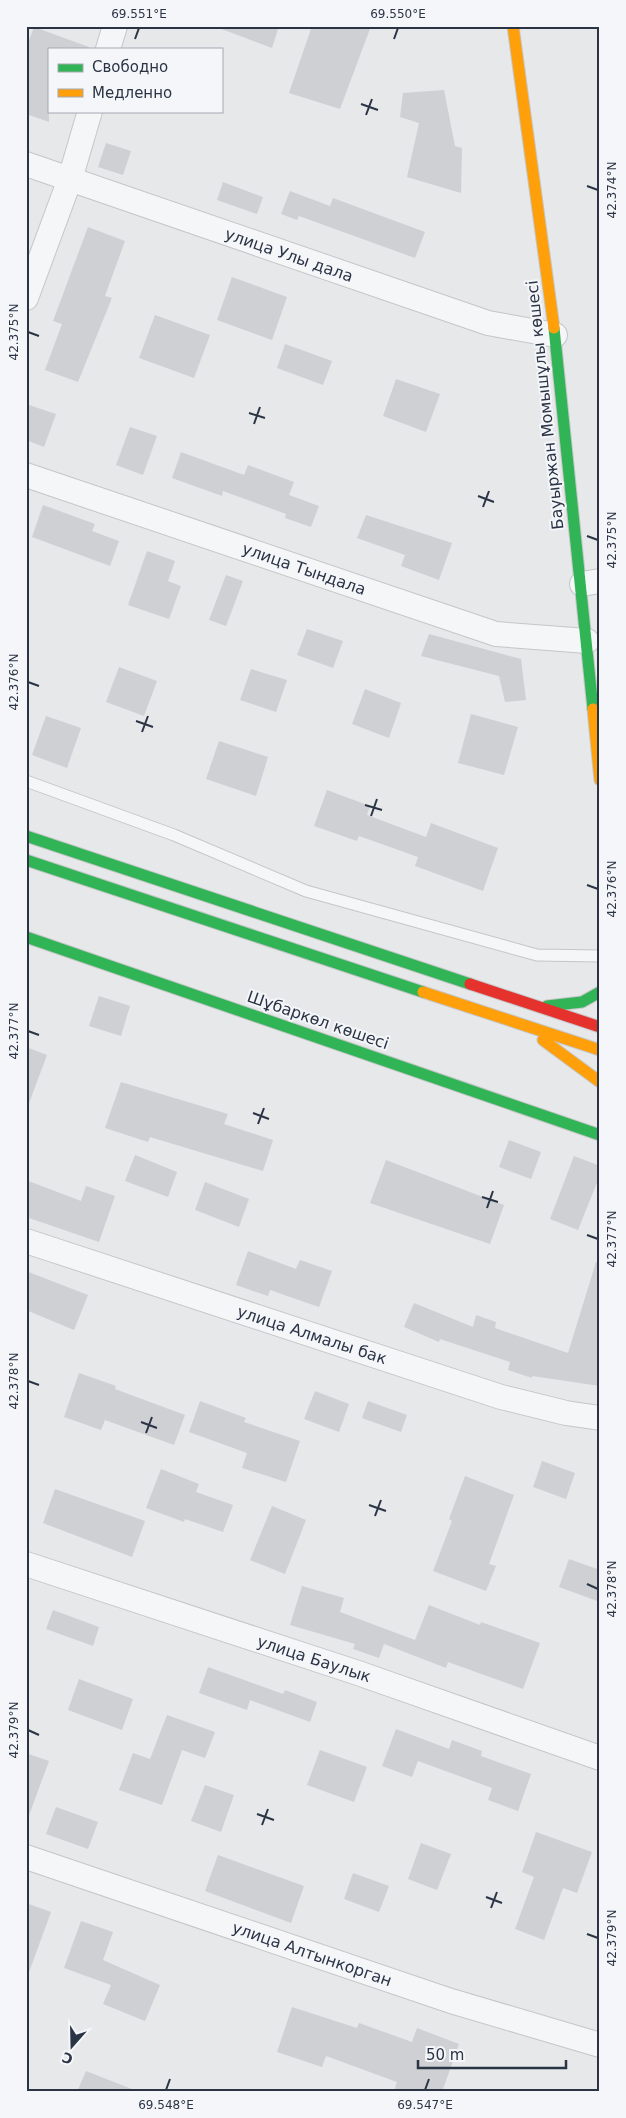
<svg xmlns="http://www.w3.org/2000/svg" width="626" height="2118" viewBox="0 0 626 2118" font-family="'DejaVu Sans',sans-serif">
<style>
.building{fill:#ced0d3}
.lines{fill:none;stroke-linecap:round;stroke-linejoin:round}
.lane-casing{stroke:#c4c6c8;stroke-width:13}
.street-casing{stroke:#c4c6c8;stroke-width:26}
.fast-casing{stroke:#c4c6c8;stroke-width:13}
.slow-casing{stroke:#c4c6c8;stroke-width:13}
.jam-casing{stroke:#c4c6c8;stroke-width:13}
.lane{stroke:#f5f6f7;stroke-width:11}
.street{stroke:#f5f6f7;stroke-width:24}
.fast{stroke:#30b455;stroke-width:11}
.slow{stroke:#ff9f0a;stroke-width:11}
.jam{stroke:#e5322d;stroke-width:11}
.ticks{fill:none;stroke:#2b3445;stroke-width:2}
.labels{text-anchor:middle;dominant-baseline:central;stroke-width:4;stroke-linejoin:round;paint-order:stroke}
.street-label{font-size:16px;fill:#2b3445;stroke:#f4f6f9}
.neatline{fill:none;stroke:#2b3445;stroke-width:2}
.ticks-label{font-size:12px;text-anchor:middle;fill:#2b3445}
</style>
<rect width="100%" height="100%" fill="#e6e8ea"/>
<path class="building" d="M219,26H279L272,48L219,28Z
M312,26H371L340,109L289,93Z
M34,27L89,47V49H49V122L26,114V48Z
M444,90L455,146L462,148L461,193L407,177L419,123L400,117L403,93Z
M106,143L131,151L123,175L98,167Z
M223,182L263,197L257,214L217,200Z
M290,191L330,206L333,198L425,232L415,258L299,216L297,220L281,214Z
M88,227L125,241L105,296L112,298L78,382L45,370L62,324L53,321Z
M232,277L287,297L272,340L217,320Z
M155,315L210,335L194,378L139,358Z
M285,344L332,361L323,385L277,368Z
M396,379L440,394L426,432L383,416Z
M26,404L56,414L44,447L26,440Z
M130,427L157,436L143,475L116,465Z
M181,452L244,475L248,465L294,482L289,495L319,506L311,527L285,518L286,514L223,491L222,496L172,478Z
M43,505L95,524L92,531L119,541L110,566L32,537Z
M366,515L452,543L439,580L401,566L405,555L357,538Z
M147,551L175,561L168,581L181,586L169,619L128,605Z
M226,575L243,581L226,626L209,620Z
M307,629L343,641L333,668L297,655Z
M429,634L521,659L526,700L505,702L499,676L421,656Z
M119,667L157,681L144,716L106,702Z
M251,669L287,680L276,712L240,700Z
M365,689L401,703L389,738L352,724Z
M471,714L518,727L504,775L458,763Z
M46,716L81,728L67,768L32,755Z
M219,741L268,757L256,796L206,779Z
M327,790L370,806L367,815L426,837L431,823L498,848L483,891L415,866L418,857L359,836L357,841L314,826Z
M99,996L130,1006L121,1036L89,1026Z
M26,1047L47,1055L28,1106H26Z
M121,1082L228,1114L224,1124L273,1140L263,1171L150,1137L148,1142L105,1128Z
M509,1140L541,1152L531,1179L499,1167Z
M135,1155L177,1172L168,1197L125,1181Z
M574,1156L600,1166V1175L578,1230L550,1219Z
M386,1160L504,1205L490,1244L370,1203Z
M26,1180L81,1201L86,1186L115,1196L99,1242L26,1217Z
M205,1182L249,1199L239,1227L195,1210Z
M248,1251L296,1269L300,1260L332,1271L319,1307L270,1290L268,1296L236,1285Z
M596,1262L600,1263V1386L532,1376V1378L508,1370L510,1362L440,1339L439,1342L404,1327L414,1303L473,1327L476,1315L496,1322L495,1328L568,1353Z
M26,1271L88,1295L74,1330L26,1310Z
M79,1373L116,1386L115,1389L185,1415L174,1445L105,1420L101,1430L64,1417Z
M315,1391L349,1404L339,1432L304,1419Z
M200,1401L246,1418L244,1422L300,1441L286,1482L242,1468L247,1453L189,1432Z
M368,1401L407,1415L401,1432L362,1418Z
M542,1461L575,1473L566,1499L533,1487Z
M161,1469L199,1484L196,1492L233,1505L223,1532L185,1519L184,1522L146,1508Z
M465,1476L514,1495L489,1564L496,1566L486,1591L433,1571L452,1521L449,1519Z
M55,1489L145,1521L132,1557L43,1523Z
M272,1506L306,1520L285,1574L250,1560Z
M569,1559L600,1570V1602L559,1587Z
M302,1586L344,1598L340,1612L415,1640L429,1605L480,1625L481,1622L540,1643L523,1689L448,1662L446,1668L384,1644L379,1658L353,1649L355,1644L290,1625Z
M53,1610L99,1627L93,1646L46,1629Z
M208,1667L283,1694L285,1690L317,1702L310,1722L250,1700L247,1710L199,1693Z
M79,1679L133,1699L122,1730L68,1710Z
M167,1715L215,1732L205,1758L182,1750L162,1805L119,1790L133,1753L150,1759Z
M396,1729L449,1749L452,1740L482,1751L481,1756L531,1774L518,1811L488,1800L492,1788L418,1761L412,1777L382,1766Z
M320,1750L367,1767L354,1802L307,1785Z
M26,1753L49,1761L28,1818H26Z
M205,1785L234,1795L221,1832L191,1821Z
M56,1807L98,1822L88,1849L46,1834Z
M536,1832L592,1852L577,1893L563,1888L544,1940L515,1929L534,1877L522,1872Z
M421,1843L451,1854L437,1890L408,1879Z
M218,1855L304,1886L291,1923L205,1891Z
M353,1873L389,1886L379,1912L344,1899Z
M26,1903L51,1912L28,1975H26Z
M81,1921L113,1932L103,1960L160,1985L145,2021L103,2004L111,1985L64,1968Z
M292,2007L357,2028L359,2023L412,2042L417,2028L459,2044L442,2092H394L397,2082L326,2056L322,2067L277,2052Z
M86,2071L137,2091V2092H77Z"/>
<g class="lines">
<defs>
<path id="lane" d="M26,781L174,835L306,891L537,955L600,956"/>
<path id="street" d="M108,49L115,26
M26,164L488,323L555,335
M26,298L70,179L90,111
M26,475L496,634L587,641
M582,584L600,581
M26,1241L501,1397L566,1413L600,1418
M26,1564L358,1673L600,1758
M26,1857L451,2001L600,2045"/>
<path id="fast" d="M554,328L593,709
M26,836L470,984
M26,860L423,992
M26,937L600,1135
M547,1006L582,1002L600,992"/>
<path id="slow" d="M513,26L554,328
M593,709L600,780
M423,992L600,1050
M543,1040L600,1082"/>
<path id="jam" d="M470,984L600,1027"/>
</defs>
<use href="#lane" class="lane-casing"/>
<use href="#street" class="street-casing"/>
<use href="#fast" class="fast-casing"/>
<use href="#slow" class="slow-casing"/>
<use href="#jam" class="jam-casing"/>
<use href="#lane" class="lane"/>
<use href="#street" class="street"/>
<use href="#fast" class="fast"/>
<use href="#slow" class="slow"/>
<use href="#jam" class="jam"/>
</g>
<path class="ticks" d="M135,39L139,28M394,39L398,28M361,104L378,110M366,115L372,99M587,186L598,190M28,332L39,336M249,413L265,418M254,424L260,407M478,496L494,502M483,507L489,491M587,536L598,540M28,682L39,686M136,721L153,727M142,732L148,716M365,805L382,810M371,816L377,799M587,885L598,889M28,1031L39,1035M253,1113L269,1119M258,1124L264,1108M482,1197L498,1202M487,1208L493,1191M587,1235L598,1239M28,1381L39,1385M141,1422L157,1428M146,1433L152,1417M369,1505L386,1511M375,1516L381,1500M587,1584L598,1589M28,1730L39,1735M257,1814L274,1820M262,1825L268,1809M486,1897L502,1903M491,1908L497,1892M587,1934L598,1938M166,2090L170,2079M425,2090L429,2079"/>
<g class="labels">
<g class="street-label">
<text transform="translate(289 255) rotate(19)">улица Улы дала</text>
<text transform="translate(545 405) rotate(-96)">Бауыржан Момышұлы көшесі</text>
<text transform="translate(304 569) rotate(19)">улица Тындала</text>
<text transform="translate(318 1020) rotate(19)">Шұбаркөл көшесі</text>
<text transform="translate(312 1335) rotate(18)">улица Алмалы бак</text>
<text transform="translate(314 1659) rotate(18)">улица Баулык</text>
<text transform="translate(312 1954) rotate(19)">улица Алтынкорган</text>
</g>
</g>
<rect width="626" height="2118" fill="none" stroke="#f4f6f9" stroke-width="55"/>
<rect x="48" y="48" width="175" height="65" fill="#f4f6f9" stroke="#a4a8b1"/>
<rect x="58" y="64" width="25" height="8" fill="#30b455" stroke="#a4a8b1"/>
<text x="92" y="72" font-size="15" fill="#2b3445">Свободно</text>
<rect x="58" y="89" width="25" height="8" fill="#ff9f0a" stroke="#a4a8b1"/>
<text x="92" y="98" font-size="15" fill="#2b3445">Медленно</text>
<g transform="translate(72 2046) rotate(200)" stroke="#f4f6f9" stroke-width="4" paint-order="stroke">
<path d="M0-4L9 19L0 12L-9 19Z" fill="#2b3445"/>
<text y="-8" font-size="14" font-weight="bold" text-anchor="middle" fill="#2b3445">С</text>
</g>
<path d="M418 2060v8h148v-8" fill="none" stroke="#2b3445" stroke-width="2.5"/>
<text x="426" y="2060" font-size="15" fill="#2b3445" stroke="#f4f6f9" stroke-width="4" paint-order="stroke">50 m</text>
<rect x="28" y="28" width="570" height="2062" class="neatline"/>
<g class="ticks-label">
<text x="139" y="18">69.551°E</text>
<text x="398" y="18">69.550°E</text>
<text transform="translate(612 190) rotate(-90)" y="4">42.374°N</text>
<text transform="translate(14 332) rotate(-90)" y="4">42.375°N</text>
<text transform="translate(612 540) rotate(-90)" y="4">42.375°N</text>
<text transform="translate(14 682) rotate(-90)" y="4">42.376°N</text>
<text transform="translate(612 889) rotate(-90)" y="4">42.376°N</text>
<text transform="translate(14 1031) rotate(-90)" y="4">42.377°N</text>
<text transform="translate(612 1239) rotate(-90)" y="4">42.377°N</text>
<text transform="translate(14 1381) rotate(-90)" y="4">42.378°N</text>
<text transform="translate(612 1589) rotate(-90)" y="4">42.378°N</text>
<text transform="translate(14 1730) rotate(-90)" y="4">42.379°N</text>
<text transform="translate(612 1938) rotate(-90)" y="4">42.379°N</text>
<text x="166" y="2109">69.548°E</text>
<text x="425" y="2109">69.547°E</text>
</g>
</svg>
